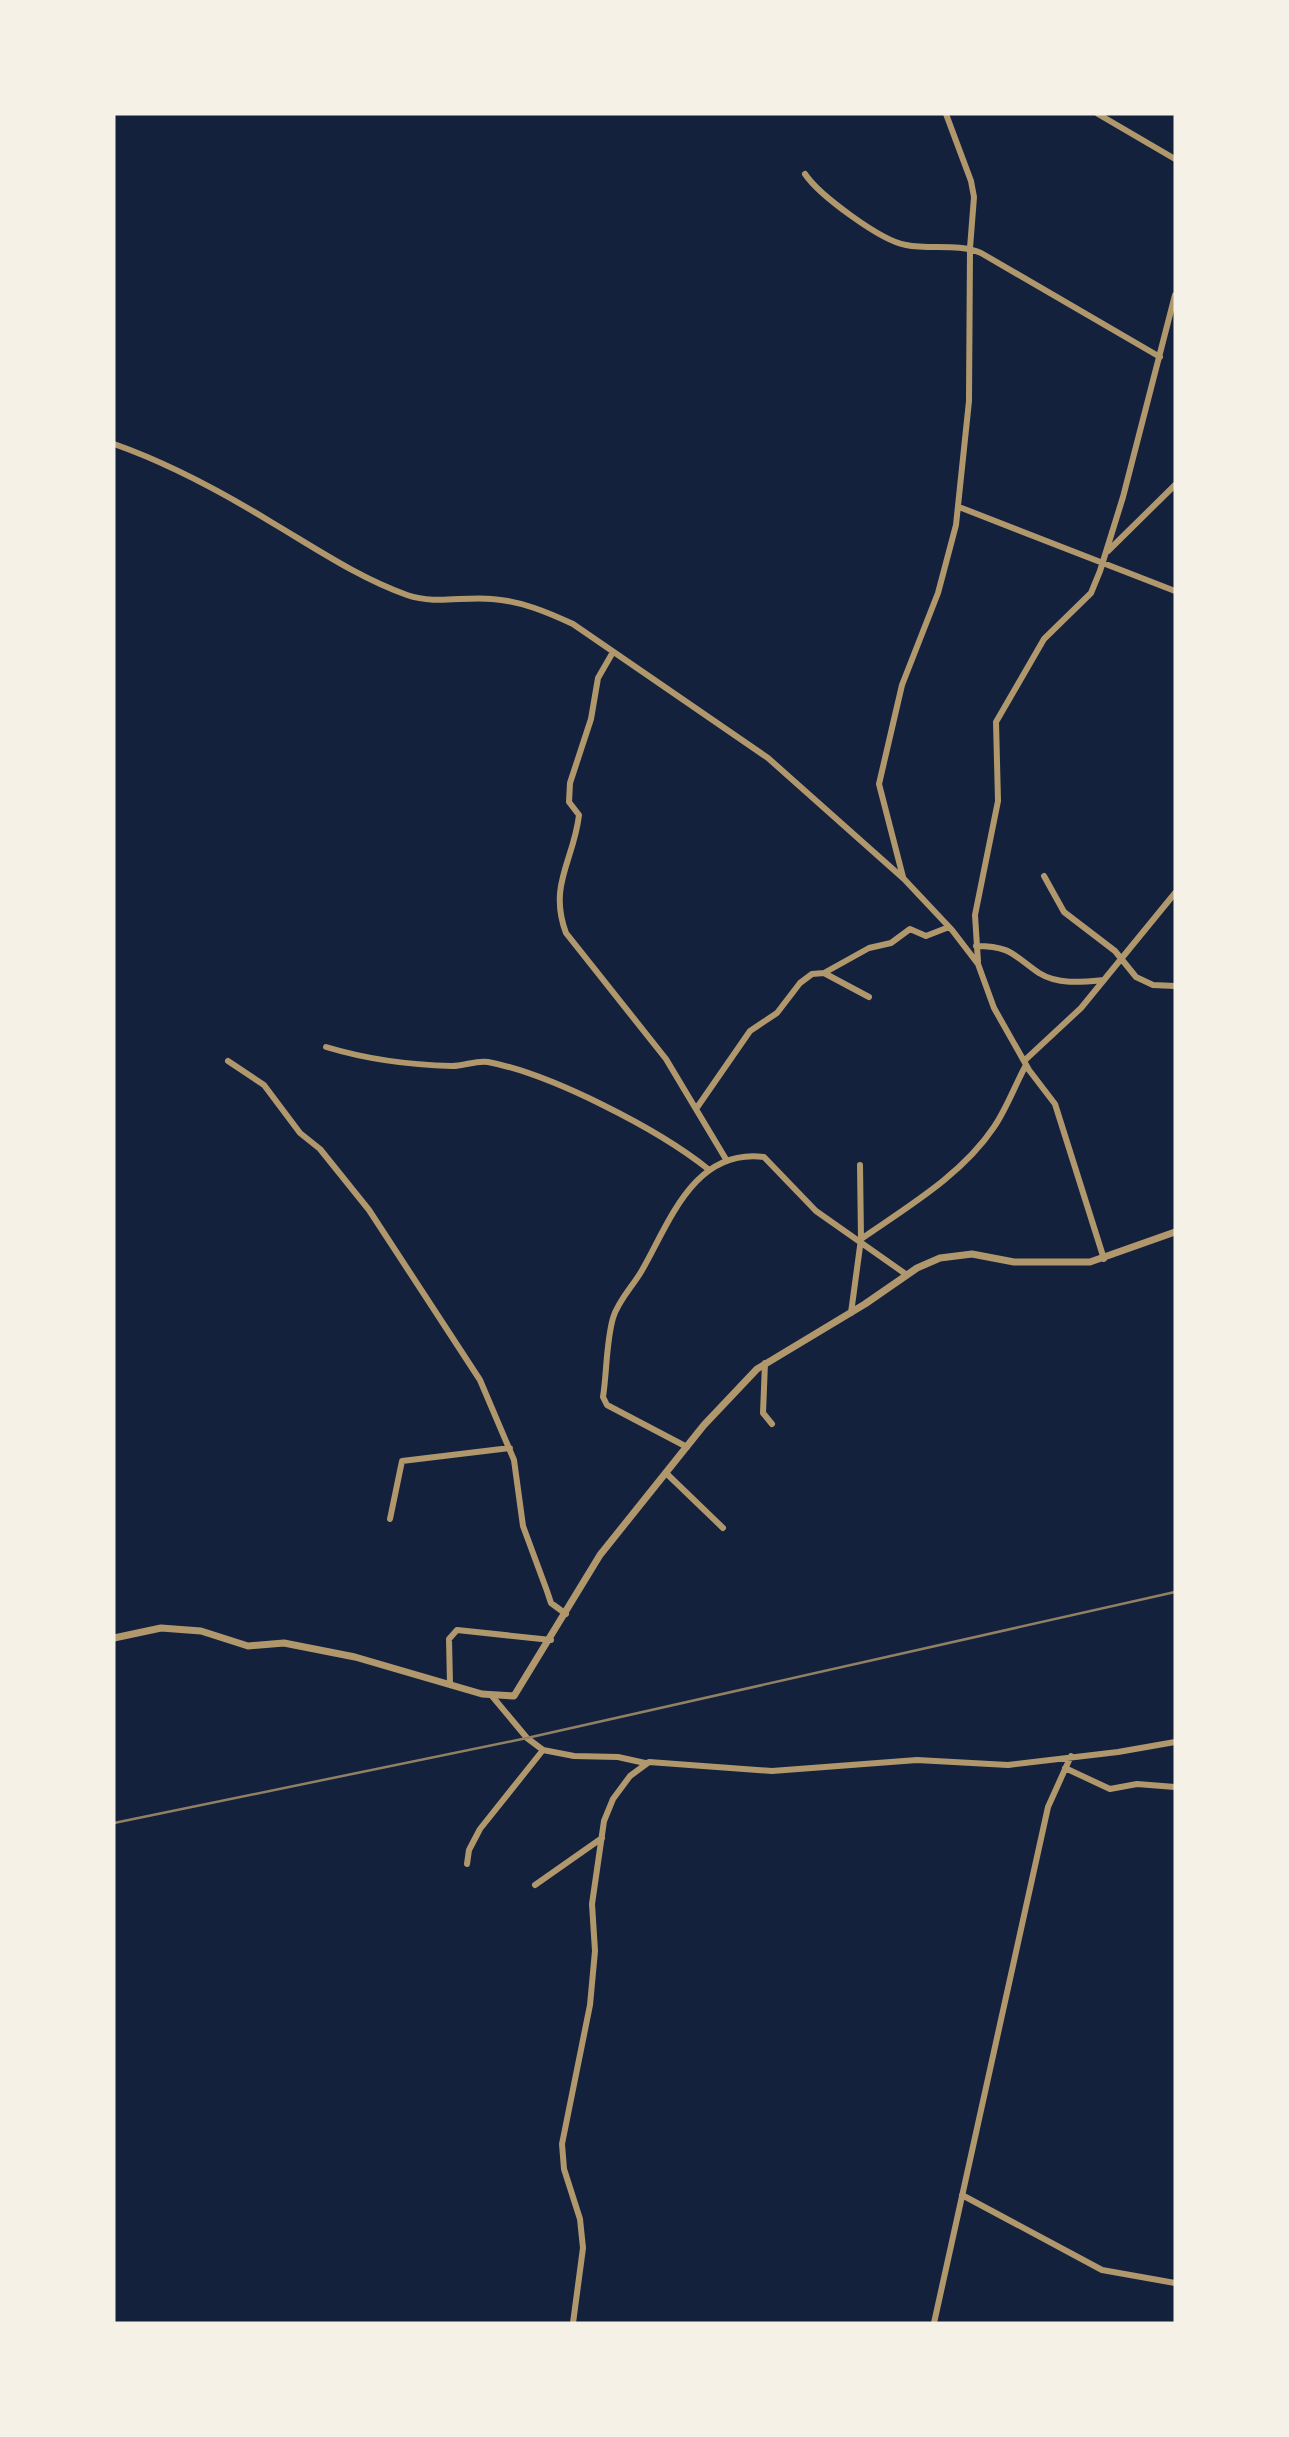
<svg xmlns="http://www.w3.org/2000/svg" width="1289" height="2437" viewBox="0 0 1289 2437" font-family="'PT Sans',sans-serif">
<style>
.lines{fill:none;stroke-linecap:round;stroke-linejoin:round}
.minor{stroke:#b1986c;stroke-width:6}
.tertiary{stroke:#b1986c;stroke-width:7}
.rail{stroke:#918062;stroke-width:2.5}
</style>
<rect width="100%" height="100%" fill="#14213d"/>
<g class="lines">
<path class="minor" d="M1098,114L1175,159
M805,174C819,195 881,241 906,245C931,250 957,243 981,253L1160,357
M114,444C168,463 222,492 271,522C315,548 359,578 407,595C436,605 463,596 492,599C521,601 547,612 573,624L768,758L904,879L952,930L978,964L994,1008L1029,1070L1055,1104L1104,1259
M959,507L1175,591
M1108,551L1175,485
M613,652L598,678L591,719L570,783L569,802L579,815C574,860 548,885 566,933L666,1059L727,1161
M1044,876L1064,912L1115,951L1136,977L1153,985L1175,986
M903,877L879,784L902,685L938,593L956,525L969,401L970,248L974,197L971,181L946,114
M976,946C1011,946 1013,955 1039,973C1058,985 1083,982 1104,980
M978,962L975,915L998,801L996,722L1044,639L1091,593L1100,571L1123,497L1175,295
M824,973L869,948L891,943L910,929L926,936L949,927
M326,1047C366,1059 409,1065 452,1066C464,1066 477,1060 488,1062C551,1074 658,1129 708,1169
M228,1061L264,1085L300,1133L320,1149L369,1210L480,1380L514,1460L523,1526L547,1591L551,1603L566,1614
M1024,1061L1081,1008L1175,893
M696,1109L750,1031L777,1013L800,983L812,974L824,973L869,997
M860,1165L861,1239
M851,1313L861,1239C907,1207 962,1175 994,1127C1007,1108 1015,1085 1026,1065
M765,1363L763,1413L772,1424
M687,1447L607,1405L603,1397C607,1371 606,1343 613,1318C618,1301 632,1287 641,1272C669,1224 693,1148 764,1157L816,1211L907,1275
M666,1473L723,1528
M390,1519L402,1461L510,1448
M450,1684L449,1639L457,1630L551,1640
M492,1696L527,1738L543,1750L574,1756L618,1757L645,1763
M1065,1768L1110,1789L1137,1784L1175,1787
M467,1864L469,1850L480,1829L543,1750
M535,1885L602,1838
M962,2195L1102,2270L1175,2283
M573,2323L583,2248L580,2219L564,2169L562,2144L590,2005L595,1951L592,1904L604,1821L613,1799L630,1776L649,1762L772,1771L917,1760L1008,1765L1118,1752L1175,1742
M934,2323L1048,1807L1071,1756"/>
<path class="tertiary" d="M114,1638L161,1628L201,1631L248,1646L284,1643L355,1657L482,1694L514,1696L600,1555L704,1425L757,1369L865,1304L917,1268L940,1258L972,1254L1014,1262H1090L1175,1232"/>
<path class="rail" d="M114,1823L527,1738L1175,1592"/>
</g>
<rect width="1289" height="2437" fill="none" stroke="#f6f1e7" stroke-width="231"/>
</svg>
